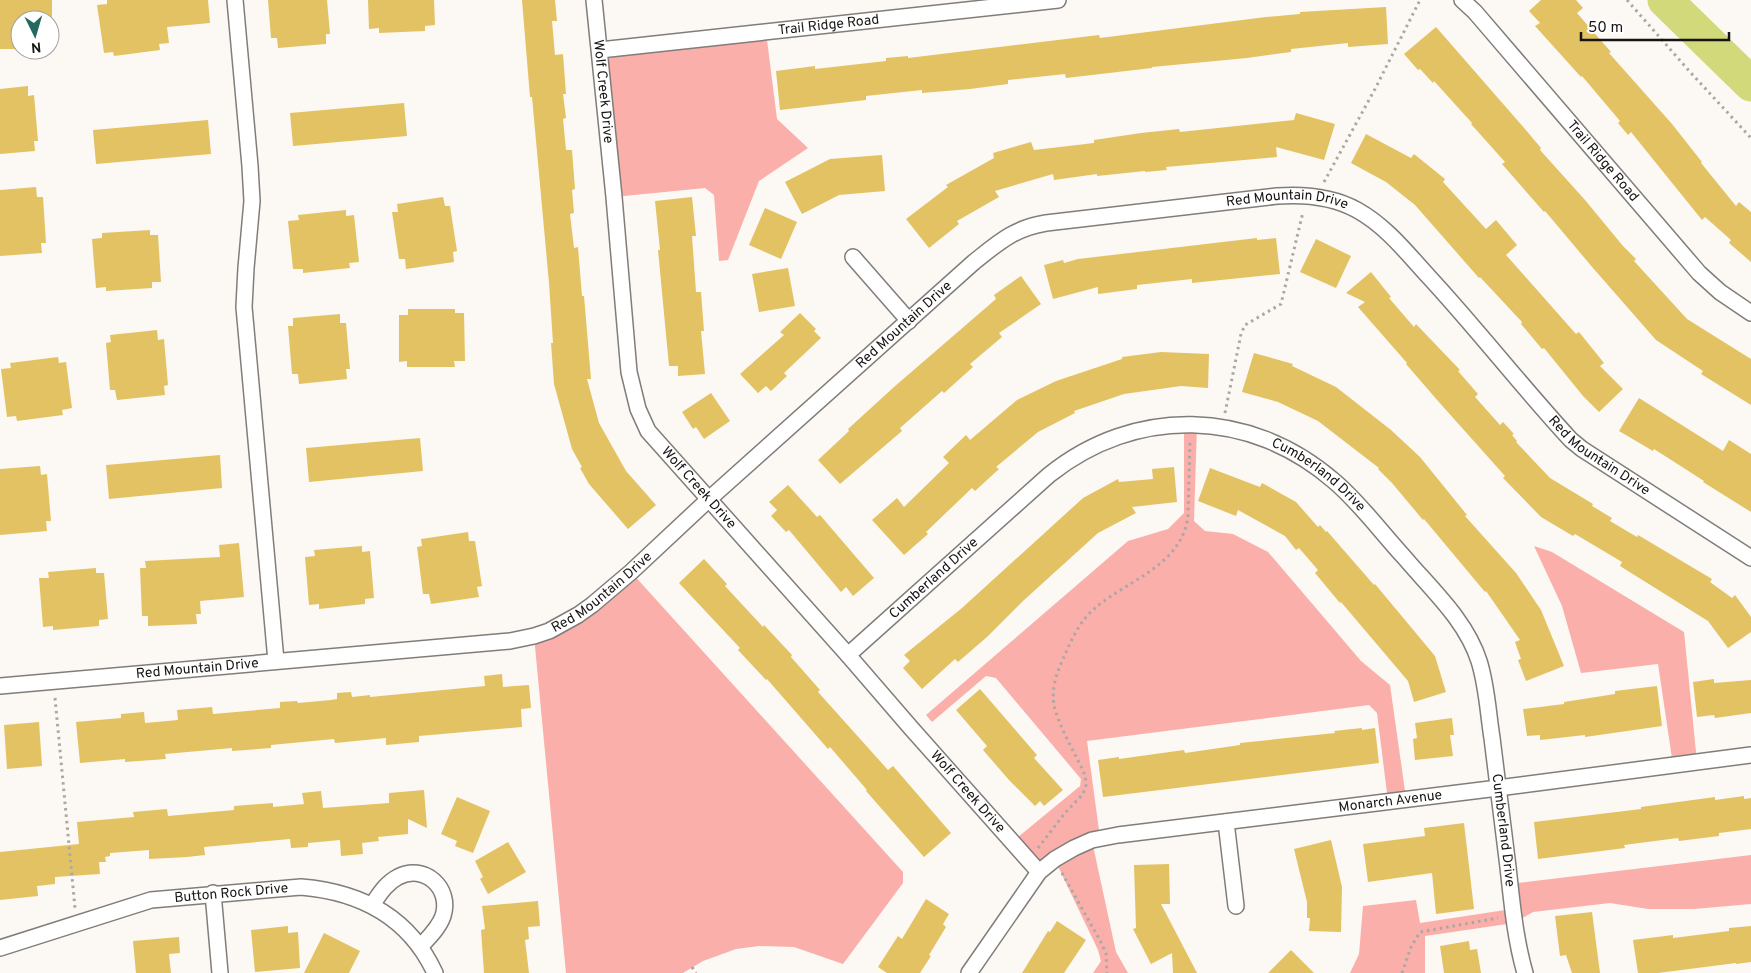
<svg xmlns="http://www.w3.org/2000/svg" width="1751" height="973" viewBox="0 0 1751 973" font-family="Overpass,sans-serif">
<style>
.green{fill:#faafaa}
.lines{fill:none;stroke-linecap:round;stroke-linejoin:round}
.river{stroke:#d2d97a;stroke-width:35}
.building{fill:#e3c264}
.street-casing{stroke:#817d79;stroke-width:18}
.path{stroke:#aaa7a4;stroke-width:3;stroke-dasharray:2.5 4;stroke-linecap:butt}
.street{stroke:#fff;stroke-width:15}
.labels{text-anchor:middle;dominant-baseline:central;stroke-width:4;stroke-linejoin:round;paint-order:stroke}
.street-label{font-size:14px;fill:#171514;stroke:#fff}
</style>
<rect width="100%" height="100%" fill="#fcf8f3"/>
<path class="green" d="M766,32L777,119L808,148L759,181L728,260L719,261L714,195L705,188L614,197L600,50Z
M1184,425H1197L1194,521L1205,531L1233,534L1268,552L1361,661L1390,685L1406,798L1388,801L1377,713L1369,705L1087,741L1100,838L1092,841L1116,952L1128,973H1093L1101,961L1098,950L1055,860L1039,872L1012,842L1080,786L1081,779L996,678L986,676L932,722L926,715L1128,541L1168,529L1184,513Z
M1534,546L1552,552L1684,632L1697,762L1673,765L1658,664L1581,673L1562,606Z
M631,572L903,872V883L843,964L794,947L759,946L736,949L703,961L683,973H566L534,636Z
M1751,855V904L1694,909H1648L1610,903L1533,912L1514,923L1425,936V973H1350L1359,954L1363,906L1416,900L1420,923L1512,909L1510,884Z"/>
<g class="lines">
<path class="river" d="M1665,0L1751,84"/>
</g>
<path class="building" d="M0,0H52V20H20V49H0Z
M107,0H208L210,23L167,27L169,43L159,44L160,50L114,56L113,52L104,53L97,5L107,4Z
M268,0H327L330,34H326V44L278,48L277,38H271Z
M368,0H434L435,25L425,26V31L379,33V28L369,29Z
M522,0H555L557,21H552L555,55L563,54L566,94H563L566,118L563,119L566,150H572L575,189L572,190L574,213L570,214L574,248L578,247L582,296H584L591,379H587L599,423L626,471L656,505L628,529L589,484L580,468L582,467L572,449L554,384L551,343H553L549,283L532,97H530Z
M1541,0H1576L1583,8L1577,13L1611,52L1609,53L1672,124L1702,162L1701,163L1736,206L1739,202L1751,212V262L1729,243L1731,240L1705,217L1702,220L1631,132L1628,135L1618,123L1620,121L1582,76L1581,77L1535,26L1540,23L1529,11Z
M1386,7L1388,44L1348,47V43L1291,49V52L1247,58L1152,67V68L1066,78L1065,74L1008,80V84L970,89L922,93V90L866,96V100L780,110L776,71L815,66V69L886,61V58L908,56V58L1099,35L1100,38L1266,17L1300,14V12Z
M1436,27L1525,129L1541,148L1540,150L1585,200L1623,246L1636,259L1634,261L1687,319L1751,359V405L1701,374L1703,371L1656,340L1593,268L1545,211L1544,212L1502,164L1505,162L1471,124L1472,123L1434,81L1433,83L1420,69L1418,70L1404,54Z
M28,86V96L34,95L38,141H34L35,151L0,154V89Z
M404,103L407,136L293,146L290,113Z
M1296,113L1335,124L1324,160L1276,147L1277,157L1166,167L1167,170L1145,172V171L1097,176V174L1054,180L1053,174L995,191L999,197L957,221L959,224L929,248L906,219L948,187L946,185L994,158L993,153L1031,142L1034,150L1094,143V140L1141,133L1179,129L1180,132L1294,120Z
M208,120L211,154L96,164L93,130Z
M1366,134L1411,158L1414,154L1445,179L1443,182L1486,229L1496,220L1517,245L1506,255L1576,334L1579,332L1604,363L1600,366L1623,389L1599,412L1583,396L1544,348L1542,349L1521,324L1522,322L1480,277L1479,278L1415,205L1386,182L1351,163Z
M882,155L885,191L839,195L802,214L785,182L830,159Z
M36,187L37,197H43L46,243H41L42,253L0,256V190Z
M443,197L445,206H450L457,251L453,252L454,262L406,269L405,259H399L392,212H398L397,204Z
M692,197L696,236H692L696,292H701L704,331H701L705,374L678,376V366H669L658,250H660L655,201Z
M765,208L797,222L781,259L749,245Z
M346,210V216L354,215L359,262L349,263L350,268L303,273V269H293L288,221L299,220L298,215Z
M150,230V235H158L161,282H152V288L106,291V287L96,288L92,239L102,238V233Z
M1257,238V240L1276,238L1280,274L1192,283V279L1137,285V289L1098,294V287L1053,299L1044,265L1063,260L1064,263L1078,259Z
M1316,239L1351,256L1336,288L1300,272Z
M788,268L795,306L759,312L752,274Z
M1371,272L1391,297L1389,298L1414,327L1416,324L1460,370L1458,371L1478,394L1475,397L1500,425L1503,422L1514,434L1512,435L1517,441L1516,442L1550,478L1593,504L1592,506L1612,518L1610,521L1637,537L1638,535L1712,579L1710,582L1732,598L1735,595L1751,617V632L1728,648L1708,621L1620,566L1622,562L1575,534L1573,536L1541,517L1503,478L1505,476L1438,401L1406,364L1407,363L1358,307L1365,302L1346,293Z
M1021,276L1041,304L999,333L1002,337L970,364L973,367L944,393L942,391L900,428L902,431L840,484L818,460L849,431L848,429L894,387L996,299L994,295Z
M408,309H455V313H464L465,361H454L455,367H407V361L399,362V315H408Z
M800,313L816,329L814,331L821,338L784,373L787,376L771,391L766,386L758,393L740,374L784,335L780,332Z
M340,314V323H346L350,369H346L347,379L299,384L298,374H292L288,326H293V318Z
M157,330L158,340L164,339L168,385L164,386L165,395L117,400L115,390H110L106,343L111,342L110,335Z
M1161,352L1209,354L1208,388L1181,386L1124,394L1074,411L1075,413L1038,432L996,467L999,469L975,491L972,488L926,532L928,534L904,555L872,520L897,498L904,507L949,463L943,457L966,435L970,440L1017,400L1056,381L1122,359V357Z
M1254,353L1293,364L1292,366L1336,387L1391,430L1420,457L1467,515L1465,516L1516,573L1541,610L1564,666L1526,681L1518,660L1521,659L1515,642L1520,640L1486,591L1485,592L1424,519L1423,520L1392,483L1378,469L1379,468L1318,421L1278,402L1242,392Z
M58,357L59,363L66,362L72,408L62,410L63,415L17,421L16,416L7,417L1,369L11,368L10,363Z
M711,393L730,421L704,439L696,427L693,429L682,412Z
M1639,398L1723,451L1729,440L1751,454V512L1703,482L1704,481L1654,449L1653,451L1619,431Z
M420,438L423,471L309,482L306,448Z
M220,455L222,488L109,499L106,465Z
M40,466L41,475L47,474L51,521H46L47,531L0,535V469Z
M1174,467L1177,502L1132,507L1136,513L1098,533L1023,601L987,637L958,662L955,659L922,689L903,668L910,661L904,655L962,608L1083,498L1118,479L1119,482L1153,479L1152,469Z
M1210,468L1260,487L1262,483L1296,502L1318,527L1320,525L1326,532L1327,531L1374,585L1375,584L1435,656L1446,692L1414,702L1408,681L1341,602L1340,603L1315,573L1318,570L1299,548L1296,550L1285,536L1238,510L1236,516L1198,501Z
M788,485L817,517L820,515L874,578L853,596L846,587L841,592L789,530L786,532L771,516L777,510L769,502Z
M468,532L469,541H475L482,586L477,587L479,597L431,604L429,594H423L417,547L422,546L421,539Z
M239,543L244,597L200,601L201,614H196L197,624L148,626V616H142L140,568H146L145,561L220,557L219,545Z
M362,546V552L370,551L374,598L365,599V604L319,609V604L309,605L305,557L315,556L314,550Z
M704,559L727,584L725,586L763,627L764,625L792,655L791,657L820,690L818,692L888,770L893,766L951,833L924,857L866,791L867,790L830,747L828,749L767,679L766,680L738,650L740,648L679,583Z
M96,568V573H104L108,619L99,620V626L53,630V626L43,627L39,578H49L48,572Z
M502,674L503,687L529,685L531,708L521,709L522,727L419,736V742L386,745V738L335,743L334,739L271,745V748L232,751V748L165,754L166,759L125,762V759L80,763L76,722L121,718V714L144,712L145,723L178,720L177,710L212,707L213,714L280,708V702L297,701L298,703L331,700L337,699V693L351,692L352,697L370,695V697L485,686L484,676Z
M1714,679V683L1751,680V713L1715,718L1714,715L1697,717L1693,682Z
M1657,686L1662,726L1585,737V735L1540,740V735L1527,736L1523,709L1564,704V702L1615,694V691Z
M980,689L1037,755L1034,758L1063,790L1044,806L1040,801L1035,806L1009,780L983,750L987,746L956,710Z
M1452,718L1454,735H1450L1453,756L1415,760L1413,739L1417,738L1415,723Z
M39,722L42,766L7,769L4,725Z
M1362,728V730L1375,728L1379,763L1103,797L1098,760L1119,757V759L1184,750L1185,753L1240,745V743L1335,733L1334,731Z
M424,790L427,828L408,819V834L378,837L379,841L362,843L363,854L341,856L340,840L308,843V847L291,848L290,839L204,847L205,855L187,857L149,859V850L110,853V856L105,857L106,862H99L100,874L55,877V884L37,886L38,896L0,900V852L79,844L77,822L134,817L133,812L167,809L168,816L234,810V806L273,803V807L304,804L302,793L321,791L323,808L389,803V793Z
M1744,796V799L1751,798V829L1719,833V836L1679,841L1678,838L1624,845L1625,848L1538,859L1534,822L1641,809V807L1715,797V800Z
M457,797L490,811L473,853L455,846L457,841L441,834Z
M1464,823L1474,909L1436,914L1432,873L1368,882L1363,844L1425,836L1424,828Z
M1331,840L1342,887L1341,932L1309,931L1310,918H1307V902L1294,849Z
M508,842L526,872L488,894L480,879L483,877L475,861Z
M1169,864L1170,904H1161L1197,973H1173L1172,953L1151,964L1133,929L1136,928L1134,865Z
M926,899L949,914L943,924L946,927L929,955L931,956L920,973H887L878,967L898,936L902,939Z
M538,901L540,926L528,927L529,939L525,940L529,973H484L481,930L485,929L482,906Z
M1592,912L1600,973H1572L1566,955L1560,956L1555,916Z
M1057,921L1086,940L1064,973H1022L1048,931L1050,932Z
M288,926V933L298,932L300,968L255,972L251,930Z
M1751,926V962L1736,964V963L1658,973H1638L1633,940L1673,935V938L1729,931V928Z
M324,933L360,951L349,973H304Z
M179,937L180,953L169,954L171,973H136L133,941Z
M1469,941L1470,950L1477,949L1481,973H1444L1440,946Z
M1291,950L1314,973H1268Z"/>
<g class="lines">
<defs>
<g id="street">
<path d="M235,0L250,166L252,201L246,268L244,307L276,661"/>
<path id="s1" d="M594,0L614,197L629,372L638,409L648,431L848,655L911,728L1039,872"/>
<path id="s2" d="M1462,0L1475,12L1699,273L1720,292L1751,313"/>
<path id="s3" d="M600,50L1058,0"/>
<path d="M853,257L909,321"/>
<path id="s4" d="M848,655L1049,475C1135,406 1250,408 1334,481C1360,503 1381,532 1404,557C1431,589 1466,620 1479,661C1487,686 1488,713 1492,738C1497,781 1503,824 1508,867C1512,903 1515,938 1525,973"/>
<path id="s5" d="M0,686L510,641L534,636L549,631L578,615L592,605L631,572L708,500L974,262C998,243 1014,228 1046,223L1277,196C1305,194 1332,196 1357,210C1386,226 1407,253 1429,277C1478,330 1522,387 1571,440L1582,449L1751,558"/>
<path d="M1226,822L1236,906"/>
<path d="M213,893L220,973"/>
<path d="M372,905C379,895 386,883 398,877C424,863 452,888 443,916C439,928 428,938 420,947"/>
<path id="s6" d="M0,948L151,900L301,887C361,892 409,917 435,973"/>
<path id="s7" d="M969,973L1039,872L1055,859L1074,848L1092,840L1118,835L1498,788L1751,755"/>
</g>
</defs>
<use href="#street" class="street-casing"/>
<path class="path" d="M1627,0L1691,73L1751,138
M1324,182L1375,89L1420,0
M1225,413L1241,334L1245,325L1281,304L1303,212
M55,698L75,908
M1038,848L1065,813L1083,794L1086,785L1085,775C1076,755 1058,725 1054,705C1051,689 1057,671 1064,657C1071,640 1080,621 1094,609C1127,580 1182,566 1188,516L1190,440
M1062,873L1102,944L1106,954L1107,973
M692,967L696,973
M1402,973L1411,947L1420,932L1498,918"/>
<use href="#street" class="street"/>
</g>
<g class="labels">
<g class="street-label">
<text stroke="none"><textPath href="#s3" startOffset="230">Trail Ridge Road</textPath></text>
<text stroke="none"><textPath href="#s1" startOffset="92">Wolf Creek Drive</textPath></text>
<text stroke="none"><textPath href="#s2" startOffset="214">Trail Ridge Road</textPath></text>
<text stroke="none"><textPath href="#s5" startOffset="1442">Red Mountain Drive</textPath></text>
<text stroke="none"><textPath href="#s5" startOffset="1022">Red Mountain Drive</textPath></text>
<text stroke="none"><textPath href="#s5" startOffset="1861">Red Mountain Drive</textPath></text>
<text stroke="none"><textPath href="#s4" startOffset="564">Cumberland Drive</textPath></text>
<text stroke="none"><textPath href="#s1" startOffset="512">Wolf Creek Drive</textPath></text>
<text stroke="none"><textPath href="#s4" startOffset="115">Cumberland Drive</textPath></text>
<text stroke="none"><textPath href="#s5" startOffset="618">Red Mountain Drive</textPath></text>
<text stroke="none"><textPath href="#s5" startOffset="198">Red Mountain Drive</textPath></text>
<text stroke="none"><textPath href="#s1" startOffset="918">Wolf Creek Drive</textPath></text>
<text stroke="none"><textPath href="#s7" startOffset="486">Monarch Avenue</textPath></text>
<text stroke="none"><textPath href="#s4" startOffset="984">Cumberland Drive</textPath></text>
<text stroke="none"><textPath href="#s6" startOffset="239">Button Rock Drive</textPath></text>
</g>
</g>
<g transform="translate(35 35) rotate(175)"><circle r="24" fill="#ffffff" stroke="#a2a1a1"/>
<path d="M0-4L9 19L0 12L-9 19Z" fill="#23695d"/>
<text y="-8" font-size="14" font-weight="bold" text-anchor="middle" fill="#171514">N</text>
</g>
<path d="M1581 32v8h148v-8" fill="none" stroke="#171514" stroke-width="2.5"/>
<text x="1588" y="32" font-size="15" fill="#171514" stroke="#ffffff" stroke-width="4" paint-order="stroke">50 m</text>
</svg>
